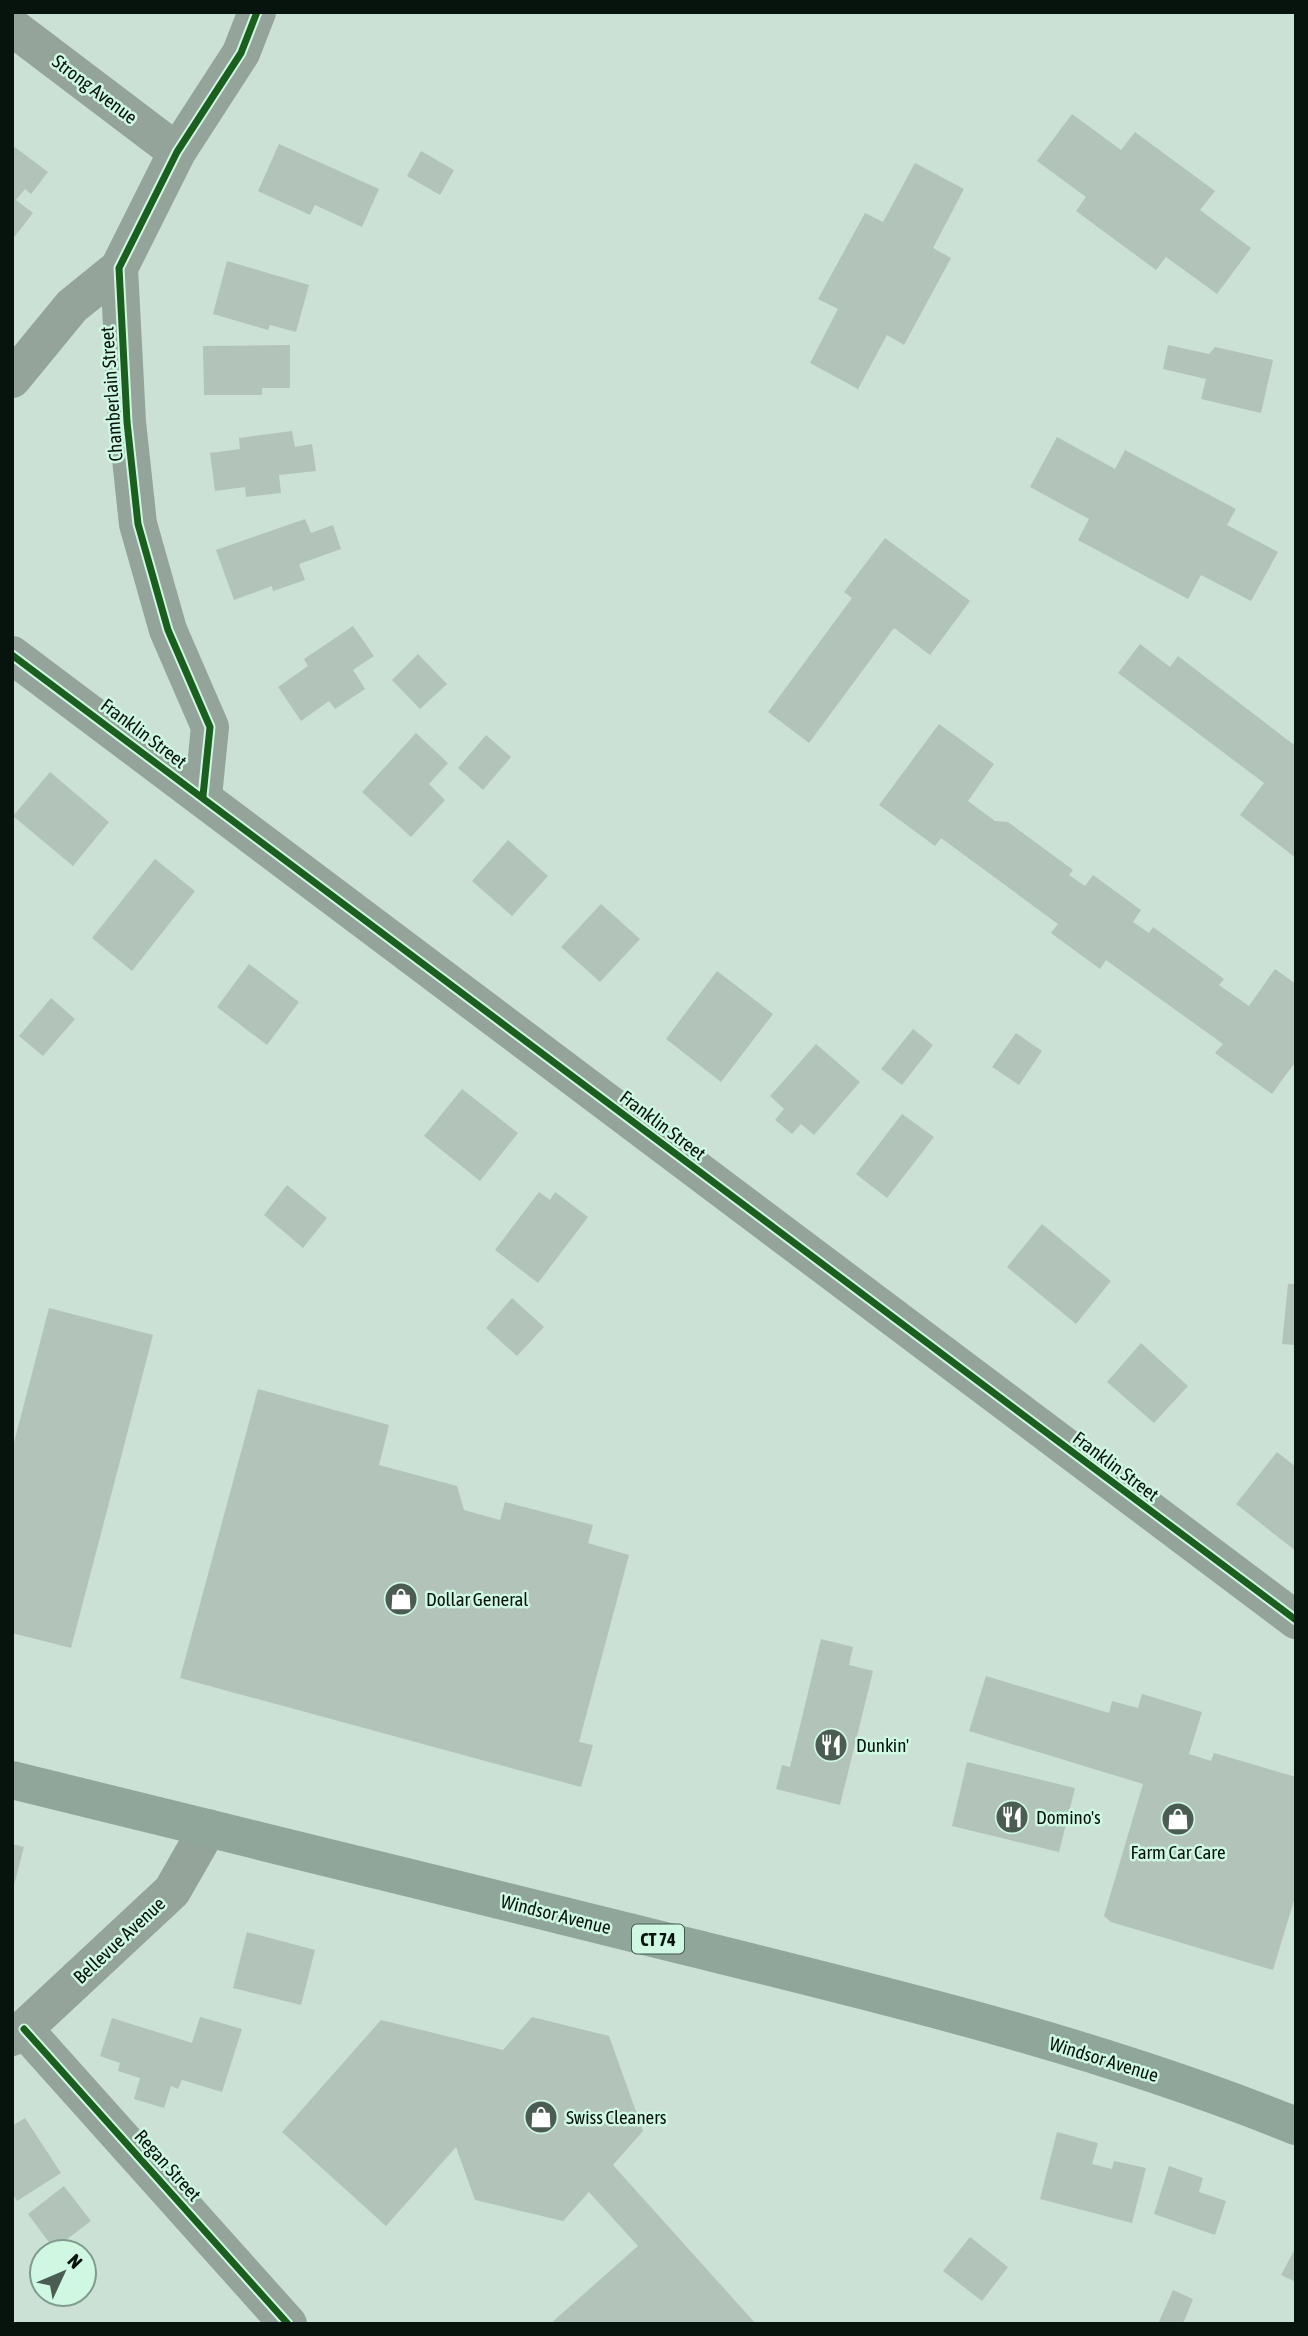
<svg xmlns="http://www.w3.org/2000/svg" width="1308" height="2336" viewBox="0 0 1308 2336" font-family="'Asap Condensed',sans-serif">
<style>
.building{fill:#b2c3ba}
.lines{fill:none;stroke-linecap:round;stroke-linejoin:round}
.minor{stroke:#94a49b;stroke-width:38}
.major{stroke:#91a69b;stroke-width:38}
.cycleway-casing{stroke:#d0f7e2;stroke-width:11}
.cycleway{stroke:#1b5e20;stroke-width:7}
.labels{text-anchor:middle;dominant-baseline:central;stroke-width:5;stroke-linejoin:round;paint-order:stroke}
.shield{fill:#d0f7e2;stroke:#43584d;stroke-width:2}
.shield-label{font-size:18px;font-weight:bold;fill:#06140d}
.street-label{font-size:19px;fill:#06140d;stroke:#d0f7e2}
.poi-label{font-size:19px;fill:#06140d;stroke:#d0f7e2;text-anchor:start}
</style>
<rect width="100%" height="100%" fill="#cbe1d6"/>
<path class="building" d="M1072,114L1121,150L1135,132L1215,191L1200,210L1251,248L1217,294L1166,257L1156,270L1076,211L1086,197L1037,161Z
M279,144L379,189L362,227L315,205L310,215L258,191Z
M12,145L48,172L31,194L25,189L16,200L33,213L12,240Z
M421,151L454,170L440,195L407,176Z
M915,163L964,189L933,248L951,258L904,345L887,335L858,389L810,363L838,309L818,299L865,213L883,222Z
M227,261L309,285L296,332L270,325L268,330L213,314Z
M290,345V388H262V395H204L203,346Z
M1168,345L1209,354L1215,347L1273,360L1261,413L1201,399L1206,379L1163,369Z
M292,431L295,447L312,444L316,471L279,475L281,493L246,497L245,487L215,491L210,453L240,449L239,438Z
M1057,437L1115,469L1125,450L1236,509L1227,525L1278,552L1251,601L1201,575L1188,599L1078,540L1089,519L1030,487Z
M305,519L311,533L333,525L341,549L299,564L305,580L273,591L272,586L234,600L216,550Z
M885,538L970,601L930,655L894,628L809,743L768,712L852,598L844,592Z
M353,626L374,656L353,670L365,689L335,709L329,701L301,721L278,687L308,666L304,659Z
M1140,644L1170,667L1178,656L1293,744L1296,741V858L1240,815L1264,783L1118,673Z
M418,654L447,684L420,709L392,680Z
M939,724L994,764L968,801L995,821L1008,822L1073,870L1069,875L1085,886L1093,875L1141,910L1133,922L1149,933L1153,927L1224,979L1219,985L1249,1006L1275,969L1296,984V1061L1272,1094L1215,1053L1223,1044L1106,960L1100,969L1051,933L1058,924L941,838L935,846L879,805Z
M416,733L448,763L429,784L445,800L411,837L362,792Z
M486,735L511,757L483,790L458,768Z
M50,772L109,822L73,866L13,816Z
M508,840L548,876L512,916L472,881Z
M155,859L195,891L132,971L92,938Z
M601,904L640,939L600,982L561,947Z
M249,964L299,1002L267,1045L217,1007Z
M717,971L773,1014L721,1082L666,1039Z
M51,998L75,1019L43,1056L19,1036Z
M913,1029L933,1045L902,1085L881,1069Z
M1016,1033L1042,1051L1019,1085L992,1067Z
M816,1044L860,1082L814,1135L801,1124L792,1134L775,1120L784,1109L770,1096Z
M462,1089L518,1133L480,1181L424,1136Z
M902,1114L934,1137L887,1198L856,1174Z
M287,1185L327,1218L303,1248L264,1215Z
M539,1192L550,1200L555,1192L588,1217L538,1283L495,1250Z
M1042,1224L1111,1281L1076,1324L1007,1267Z
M1288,1284H1296V1345L1282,1344Z
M512,1298L544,1327L517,1356L486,1328Z
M49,1308L153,1335L71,1648L12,1633V1450Z
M1141,1343L1188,1386L1154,1423L1107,1382Z
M258,1389L389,1425L379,1465L457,1486L464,1510L500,1520L505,1502L593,1525L588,1543L629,1555L579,1742L593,1745L581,1787L180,1678Z
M1277,1452L1296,1467V1551L1236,1504Z
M821,1639L853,1647L849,1665L873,1671L840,1805L776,1789L782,1765L790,1767Z
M986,1676L1109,1713L1112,1701L1138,1708L1142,1694L1202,1712L1189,1754L1211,1761L1214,1753L1296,1777V1894L1273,1970L1111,1922L1104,1916L1143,1784L969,1731Z
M967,1762L1075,1788L1059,1852L952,1826Z
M12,1844L24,1847L13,1889H12Z
M247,1932L315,1950L301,2005L233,1988Z
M200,2017L242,2029L222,2092L182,2080L178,2089L171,2086L164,2108L134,2099L140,2078L118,2071L120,2063L100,2056L112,2018L192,2043Z
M532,2017L609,2036L643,2131L613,2165L756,2324H550L638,2246L589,2192L563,2221L475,2200L456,2147L386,2226L282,2132L381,2020L503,2050Z
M25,2118L61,2173L17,2201L12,2193V2126Z
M1057,2132L1098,2143L1092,2164L1112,2169L1114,2161L1146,2168L1132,2223L1040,2199Z
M1169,2166L1203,2178L1199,2192L1226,2201L1215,2235L1154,2214Z
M64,2186L91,2221L54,2249L28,2214Z
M970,2237L1008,2267L982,2301L943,2271Z
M1296,2247V2282L1281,2275Z
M1173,2290L1193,2299L1183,2324H1158Z"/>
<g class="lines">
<path class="minor" d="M12,27L177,152
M12,379L72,306L119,268
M12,655L1296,1620
M203,796L210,727L168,630L138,524L127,422L119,268L177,152L241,53L257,12
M24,2029L288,2324
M12,2037L24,2029L172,1891L208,1828"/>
<path class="major" d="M12,1780C235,1834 458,1890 681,1945C888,1996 1097,2046 1296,2126"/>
<defs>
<path id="cycleway" d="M12,655L1296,1620
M203,796L210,727L168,630L138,524L127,422L119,268L177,152L241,53L257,12
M24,2029L288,2324"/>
</defs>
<use href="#cycleway" class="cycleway-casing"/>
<use href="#cycleway" class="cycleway"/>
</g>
<defs>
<symbol id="shop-disc" viewBox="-11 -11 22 22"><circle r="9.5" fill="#4b5c53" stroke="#d0f7e2"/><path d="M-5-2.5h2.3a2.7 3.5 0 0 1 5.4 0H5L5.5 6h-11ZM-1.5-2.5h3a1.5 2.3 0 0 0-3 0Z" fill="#fff"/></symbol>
<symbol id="restaurant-disc" viewBox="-11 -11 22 22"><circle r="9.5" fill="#4b5c53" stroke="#d0f7e2"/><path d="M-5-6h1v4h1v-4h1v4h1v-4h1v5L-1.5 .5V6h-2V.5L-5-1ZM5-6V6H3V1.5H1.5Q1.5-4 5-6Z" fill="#fff"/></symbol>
</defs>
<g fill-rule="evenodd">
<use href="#shop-disc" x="382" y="1580" width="38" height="38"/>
<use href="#restaurant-disc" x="812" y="1726" width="38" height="38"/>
<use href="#restaurant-disc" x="993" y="1798" width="38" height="38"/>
<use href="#shop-disc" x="1159" y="1800" width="38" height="38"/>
<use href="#shop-disc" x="522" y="2098" width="38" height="38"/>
</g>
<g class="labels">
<rect class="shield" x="632" y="1924.5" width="52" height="29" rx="5"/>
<g class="shield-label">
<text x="658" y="1939">CT 74</text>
</g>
<g class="street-label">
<text transform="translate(95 89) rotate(37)">Strong Avenue</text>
<text transform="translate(111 394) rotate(-94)">Chamberlain Street</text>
<text transform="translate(144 733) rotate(37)">Franklin Street</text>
<text transform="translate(663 1125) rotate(37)">Franklin Street</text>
<text transform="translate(1116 1466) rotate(37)">Franklin Street</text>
<text transform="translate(556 1914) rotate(14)">Windsor Avenue</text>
<text transform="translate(119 1940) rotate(-43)">Bellevue Avenue</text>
<text transform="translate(1104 2059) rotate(17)">Windsor Avenue</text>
<text transform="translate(168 2165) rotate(48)">Regan Street</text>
</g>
<g class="poi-label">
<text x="426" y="1599">Dollar General</text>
<text x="856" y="1745">Dunkin'</text>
<text x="1036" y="1817">Domino's</text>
<text x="1178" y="1852" text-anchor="middle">Farm Car Care</text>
<text x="566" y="2117">Swiss Cleaners</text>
</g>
</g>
<rect width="1308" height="2336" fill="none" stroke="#06140d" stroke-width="28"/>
<g transform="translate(63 2273) rotate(46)"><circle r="33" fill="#d0f7e2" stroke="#7f9c8d" stroke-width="2"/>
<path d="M0-5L12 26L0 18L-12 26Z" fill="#4b5c53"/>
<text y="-10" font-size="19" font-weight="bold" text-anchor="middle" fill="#06140d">N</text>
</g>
</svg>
